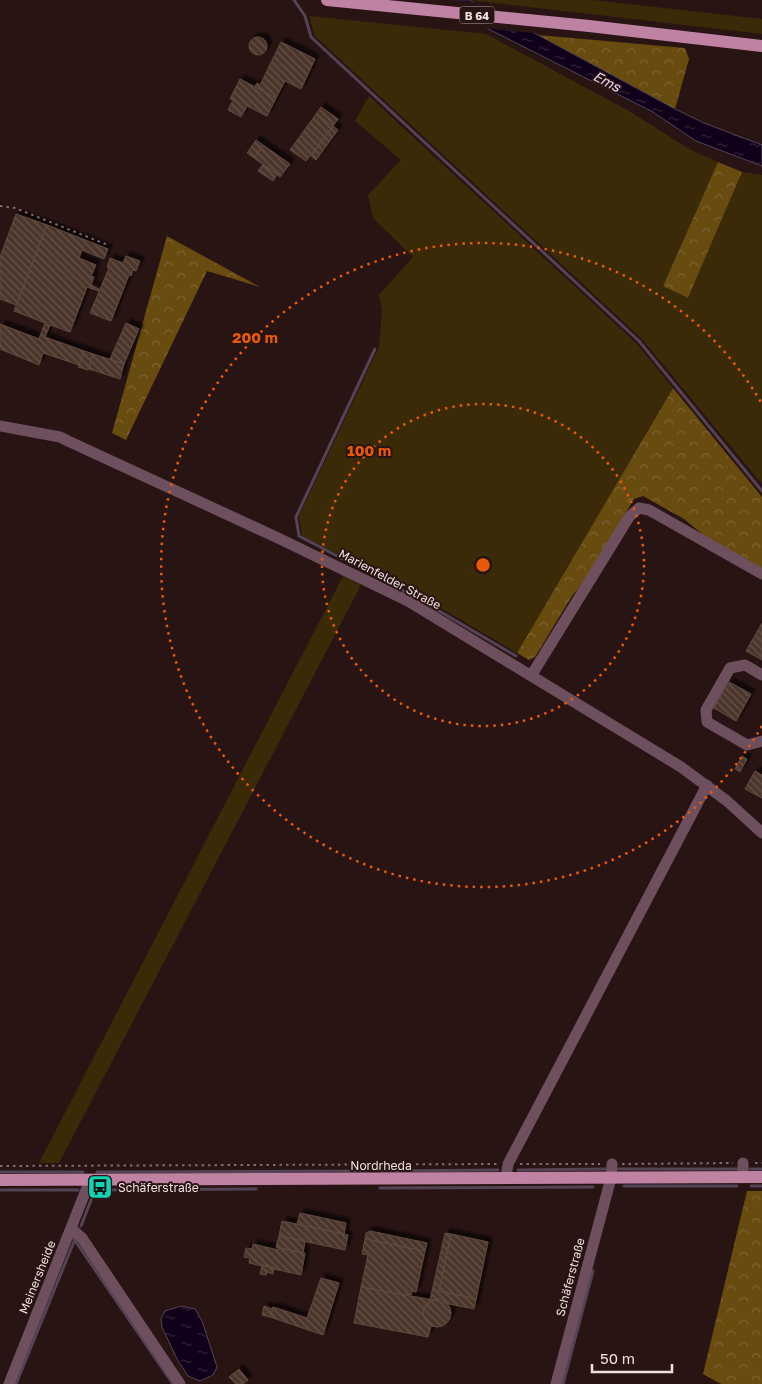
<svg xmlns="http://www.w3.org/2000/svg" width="762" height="1384" viewBox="0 0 762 1384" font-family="'Golos Text',sans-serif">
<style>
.grass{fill:#3b2a08}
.forest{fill:url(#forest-crowns)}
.water{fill:url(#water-ripples);stroke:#534354}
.pier{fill:#291414}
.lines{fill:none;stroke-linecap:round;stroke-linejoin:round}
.stream{stroke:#534354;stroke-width:3}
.building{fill:url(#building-back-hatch);stroke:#60493d;filter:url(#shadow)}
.path{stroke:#7f6c6c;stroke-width:2;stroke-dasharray:2.5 4;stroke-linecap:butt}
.minor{stroke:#6d4f5e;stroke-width:11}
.major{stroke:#c082a2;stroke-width:12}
.ring{fill:none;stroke:#e8590c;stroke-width:2.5;stroke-dasharray:2.5 5}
.labels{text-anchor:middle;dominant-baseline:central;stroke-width:4;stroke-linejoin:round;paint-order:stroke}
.shield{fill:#291414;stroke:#b4a2a2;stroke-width:1}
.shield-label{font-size:11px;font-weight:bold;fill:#f0dfdf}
.street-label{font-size:12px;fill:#f0dfdf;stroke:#291414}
.poi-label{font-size:12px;fill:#f0dfdf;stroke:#291414;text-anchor:start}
.water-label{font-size:14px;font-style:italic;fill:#ecd4f7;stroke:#291414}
.centre{fill:#e8590c;stroke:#291414;stroke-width:2.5}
.ring-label{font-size:15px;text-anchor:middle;font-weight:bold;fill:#e8590c;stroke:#291414;stroke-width:4;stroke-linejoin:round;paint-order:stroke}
</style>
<defs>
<pattern id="forest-crowns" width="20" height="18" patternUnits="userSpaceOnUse" patternTransform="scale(1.25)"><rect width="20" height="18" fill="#674b0f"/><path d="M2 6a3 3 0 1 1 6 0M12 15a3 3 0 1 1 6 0" fill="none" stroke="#7d6432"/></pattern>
<pattern id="water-ripples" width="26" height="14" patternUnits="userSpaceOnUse" patternTransform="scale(1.25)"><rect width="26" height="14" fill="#100019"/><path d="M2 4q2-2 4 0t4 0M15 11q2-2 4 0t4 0" fill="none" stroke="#33253a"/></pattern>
<pattern id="building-back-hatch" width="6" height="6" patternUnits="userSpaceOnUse" patternTransform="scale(1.25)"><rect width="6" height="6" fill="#4b362b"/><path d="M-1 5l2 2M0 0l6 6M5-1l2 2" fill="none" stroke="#655349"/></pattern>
<filter id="shadow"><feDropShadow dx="4.5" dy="-4.5" stdDeviation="1" flood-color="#0009"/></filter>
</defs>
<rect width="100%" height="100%" fill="#291414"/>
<path class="grass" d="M469,0H593L762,19V34Z
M309,16L486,34L629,111L691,150L718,162L663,286L688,298L742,172L762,175V484L641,338L315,36Z
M369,96L637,344L673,388L517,653L412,591L302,536L299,516L379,347L382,310L379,295L413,257L373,218L368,195L401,160L355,121Z
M343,576L361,585L59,1163H39Z"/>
<path class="forest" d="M538,35L685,48L689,59L675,109Z
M718,162L742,172L688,298L663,286Z
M167,236L260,287L207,271L126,440L112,433Z
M673,388L762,497V569L706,537L684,519L643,496L634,499L587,578L572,596L535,657L529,660L517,653Z
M747,1191H762V1384H721L703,1374Z"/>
<path class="water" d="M431,0H469L538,35L675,109L704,123L762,145V166L696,141L653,112Z
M181,1306L195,1309L202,1321L217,1367L213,1375L200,1381L188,1376L177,1359L162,1327L161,1319L165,1311Z"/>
<path class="pier" d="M428,0H452L481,3L543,34L482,28L430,2Z"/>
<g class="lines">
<path class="stream" d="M294,0L305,16L311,37L639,341L762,491
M375,349L296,517L299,536L410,594L516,656
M618,1169H738
M750,1169H762
M518,1170L605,1169
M381,1171L498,1170
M0,1172H83
M97,1172L368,1171
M624,1186H737
M751,1186H762
M380,1188L593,1187
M0,1190H78
M81,1226L95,1190L256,1189
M74,1239L173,1384
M16,1384L75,1239
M563,1384L593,1271"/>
</g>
<path class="building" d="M249 46a9 9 0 1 1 18 0a9 9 0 1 1-18 0Z
M281,42L315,59L301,89L285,81L276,98L255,87L257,83L260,85Z
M240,79L276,98L267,116L247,106L241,117L228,110L233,100L230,99Z
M321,107L338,119L333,126L316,114Z
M316,114L333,126L306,161L290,150Z
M333,126L338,130L316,160L311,156Z
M256,140L263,145L254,158L247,153Z
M263,145L290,164L280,177L254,158Z
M263,164L277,174L273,181L258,171Z
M16,214L47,225L16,305L0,299V257Z
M47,225L108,249L104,259L82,250L79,258L96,265L91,276L94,277L91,285L99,289V291L87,287L70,332L50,325L45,337L84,351L79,365L43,353L39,365L0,349V324L39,339L45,323L14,311Z
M126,256L140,261L136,271L133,270L131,276L129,275L111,321L90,313L109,268L107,267L110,258L123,263Z
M126,323L139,329L124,364L110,359Z
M84,351L93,354L88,370L78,367Z
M93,354L124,364L120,379L89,369Z
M762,623V660L746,651Z
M729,682L751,694L736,721L714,708Z
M742,756L747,759L740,772L735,769Z
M755,771L762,775V798L745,789Z
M300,1213L346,1223L344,1234L297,1224Z
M282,1221L348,1235L345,1250L279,1236Z
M370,1231L427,1243L425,1251L365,1239L366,1233Z
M445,1233L451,1234L439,1291L476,1299L474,1309L430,1300Z
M451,1234L488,1242L476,1299L439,1291Z
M279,1236L305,1241L303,1253L276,1247Z
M365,1239L425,1251L416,1292L412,1291L411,1295H405L361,1287L368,1255L362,1254Z
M253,1244L278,1250V1248L305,1253L301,1275L274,1269V1268L262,1265V1266L249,1263L250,1258L244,1257L246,1248L252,1249Z
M262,1265L274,1268L273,1274L267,1272L266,1275L260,1274Z
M321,1278L339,1283L323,1335L270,1317L273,1307L307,1318Z
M361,1287L433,1300L426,1306L423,1312L425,1319L431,1326L428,1337L354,1323Z
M423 1313a14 14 0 1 1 28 0a14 14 0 1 1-28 0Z
M264,1306L273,1309L270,1317L262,1315Z
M239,1369L248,1380L243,1384H236L229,1377Z"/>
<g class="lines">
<path class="path" d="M0,206L15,208L108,245
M755,1163H762
M520,1164H600
M622,1164L733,1163
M0,1166L498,1164"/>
<path class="minor" d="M0,426L60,437L68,441L278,538L408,601L681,767L727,801L762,833
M762,675L745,665L730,668L706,710L707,722L747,745L762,741
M531,676L629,517L639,508L649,510L762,574
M506,1177L508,1164L707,785
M743,1177V1163
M72,1229L82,1238L180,1384
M9,1384L90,1180
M556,1384L611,1178L612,1164"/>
<path class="major" d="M327,0L589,26L762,46
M0,1180L762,1177"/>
</g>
<g class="ring">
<circle cx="483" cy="565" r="161"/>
<path d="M762 726A322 322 0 1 1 762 404"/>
</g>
<defs>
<symbol id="bus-square" viewBox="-11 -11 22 22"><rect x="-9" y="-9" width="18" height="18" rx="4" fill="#0fd5b4" stroke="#291414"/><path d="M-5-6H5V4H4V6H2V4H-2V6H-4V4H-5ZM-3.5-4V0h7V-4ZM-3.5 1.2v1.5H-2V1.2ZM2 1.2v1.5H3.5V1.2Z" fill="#111"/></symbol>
</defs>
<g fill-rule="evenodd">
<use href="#bus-square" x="86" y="1173" width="28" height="28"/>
</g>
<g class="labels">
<rect class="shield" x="459.5" y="6.5" width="35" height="17" rx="4"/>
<g class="shield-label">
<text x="477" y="15">B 64</text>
</g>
<g class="street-label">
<text transform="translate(390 579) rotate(28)">Marienfelder Straße</text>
<text x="381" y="1165">Nordrheda</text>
<text transform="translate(37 1277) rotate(-68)">Meinersheide</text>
<text transform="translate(570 1277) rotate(-75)">Schäferstraße</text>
</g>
<g class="poi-label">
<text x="118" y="1187">Schäferstraße</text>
</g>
<g class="water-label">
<text transform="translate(607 81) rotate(28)">Ems</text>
</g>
</g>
<circle cx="483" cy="565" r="8" class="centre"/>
<g class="ring-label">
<text x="255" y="343">200 m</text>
<text x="369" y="456">100 m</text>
</g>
<path d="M592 1364v8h80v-8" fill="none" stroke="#f0dfdf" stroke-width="2.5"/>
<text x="600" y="1364" font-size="15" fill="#f0dfdf" stroke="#291414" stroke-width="4" paint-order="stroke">50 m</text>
</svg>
